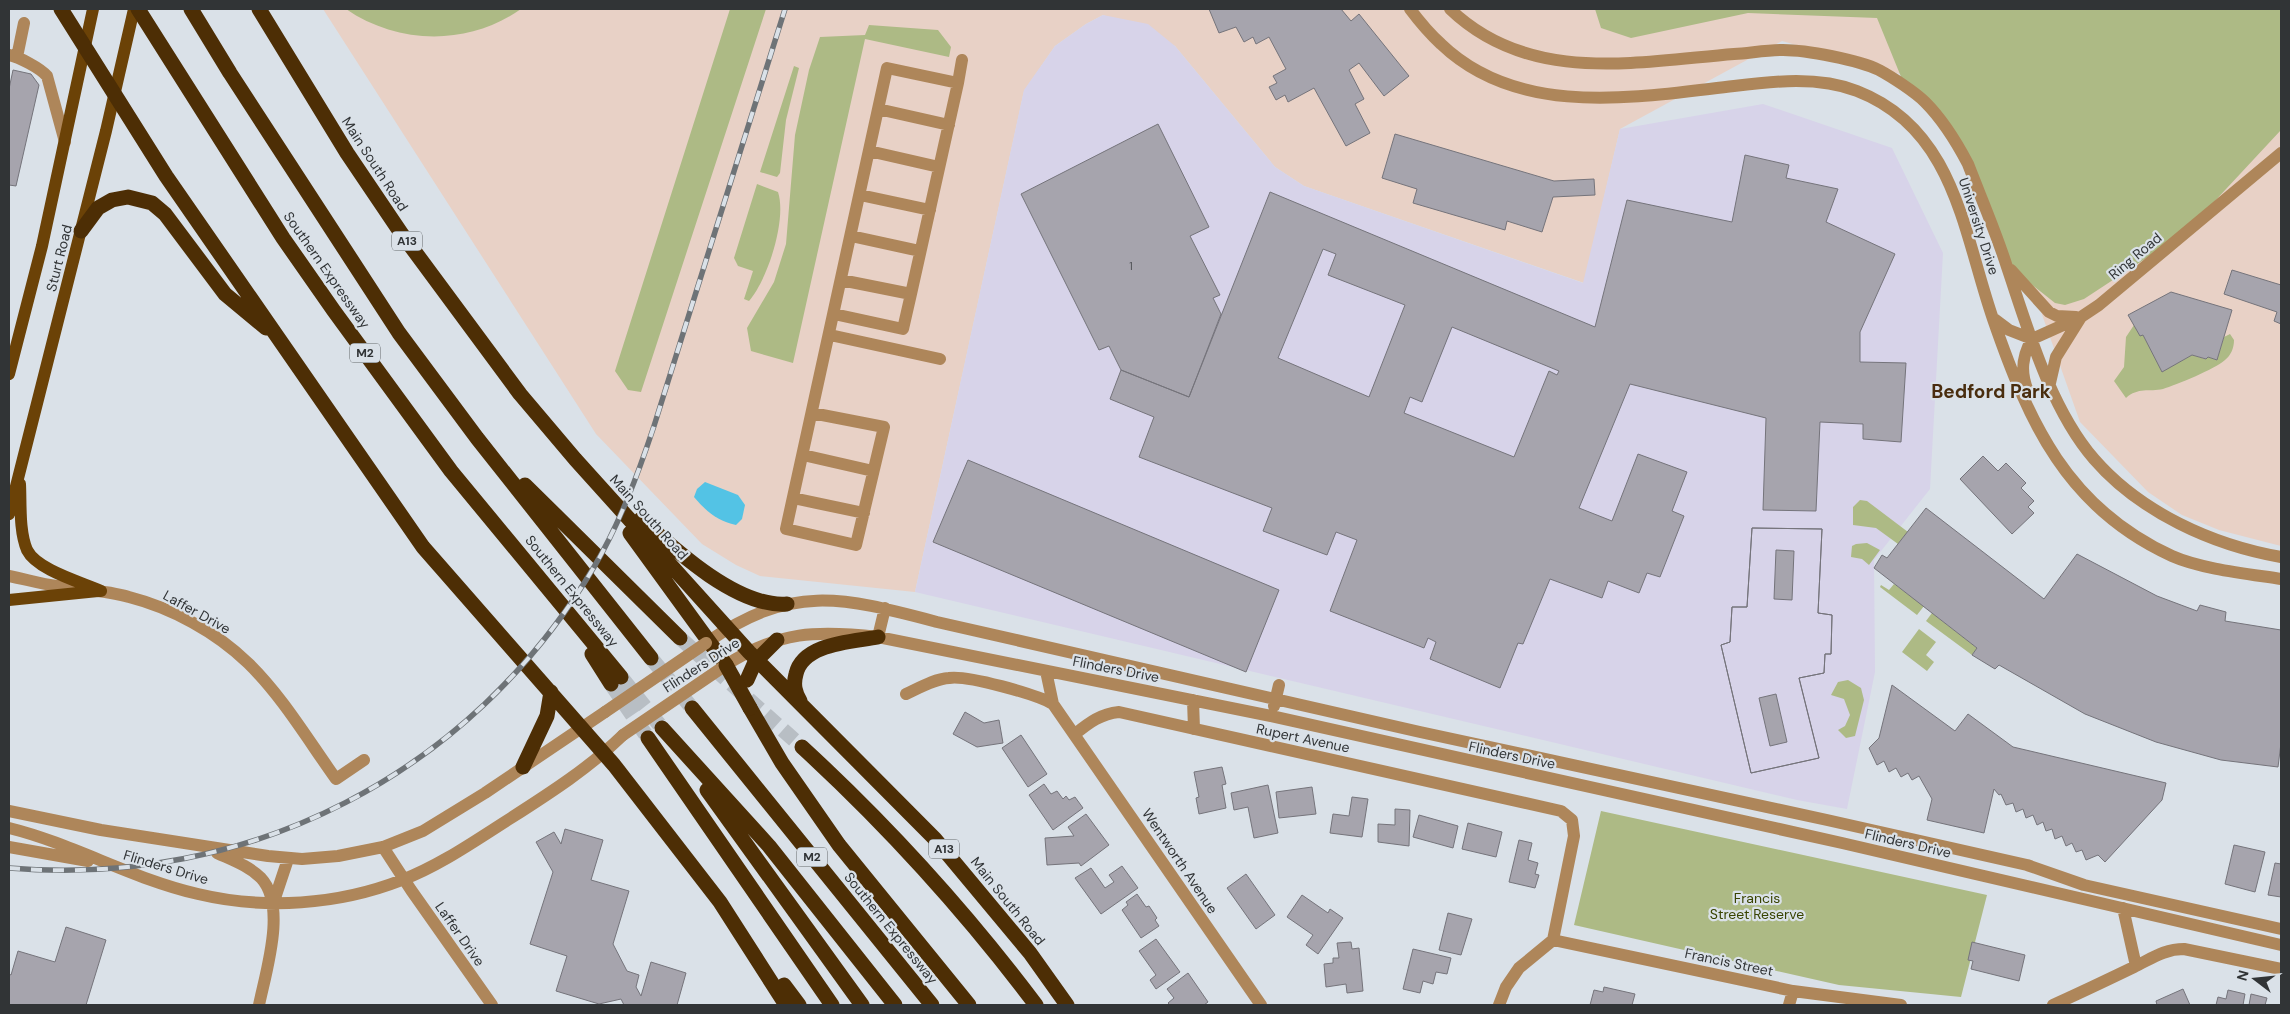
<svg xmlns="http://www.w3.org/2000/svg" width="2290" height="1014" viewBox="0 0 2290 1014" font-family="'DM Sans',sans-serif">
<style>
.education{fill:#e8d1c6}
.medical{fill:#d7d3e9}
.green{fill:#adba85}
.water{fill:#53c3e5}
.building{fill:#a6a4ad;stroke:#75747b;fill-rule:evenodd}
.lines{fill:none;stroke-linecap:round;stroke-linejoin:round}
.highway-tunnel{stroke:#b8bec4;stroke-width:15;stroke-dasharray:15 8;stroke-linecap:butt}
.minor{stroke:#ae865a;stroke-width:12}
.major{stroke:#6b4207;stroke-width:12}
.highway{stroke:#4d2e05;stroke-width:15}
.rail-casing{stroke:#6e7377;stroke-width:5.5}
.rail{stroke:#dae1e8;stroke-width:4;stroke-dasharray:11;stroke-linecap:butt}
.minor-bridge{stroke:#ae865a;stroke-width:12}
.highway-bridge{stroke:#4d2e05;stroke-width:15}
.labels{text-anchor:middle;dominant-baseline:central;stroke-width:4.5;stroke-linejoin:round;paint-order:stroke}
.number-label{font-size:11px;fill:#4e5054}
.shield{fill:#dae1e8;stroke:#64686b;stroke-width:1}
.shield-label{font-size:12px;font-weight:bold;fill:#313436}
.street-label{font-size:14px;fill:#313436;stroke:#dae1e8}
.park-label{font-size:14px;fill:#384300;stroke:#dae1e8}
.district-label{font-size:19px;font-weight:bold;fill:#492d0e;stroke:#dae1e8}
</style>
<rect width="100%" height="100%" fill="#dae1e8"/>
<path class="education" d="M323,9H2281V546L2219,530L2182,515L2148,492L2080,422L1982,145L1936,84L1782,41L1620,129L1584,283L1304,186L1275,167L1175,46L1103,15L1086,24L1055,46L1024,91L915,592L760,576L736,565L702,544L596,434Z"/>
<path class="medical" d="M1103,15L1148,24L1175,46L1275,167L1304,186L1583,283L1620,129L1763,104L1892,148L1943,253L1930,489L1874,560L1875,672L1847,809L1797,800L915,592L1024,90L1055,46L1086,24Z"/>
<path class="green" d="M346,9H521C469,46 398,45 346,9Z
M730,9H766L641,392L628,390L615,371Z
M1595,9H2281V130L2186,232L2084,299L2065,305L2055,303L2006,264L1959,147L1906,89L1877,18L1748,13L1631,38L1601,28Z
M869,25L938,30L951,47L949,57L865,39L793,363L751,351L747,328L774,282L786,244L795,135L809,70L820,37L865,35Z
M794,66L799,68L786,120L780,173L777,177L760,172Z
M757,184L778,192C787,219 768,279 749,301L744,299L753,271L738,266L734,258Z
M2134,325L2140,335H2143L2162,371L2192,355L2205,359L2208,357L2217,360L2224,337L2230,334L2234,340C2234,348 2231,355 2225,360C2215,369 2176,385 2163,389C2149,392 2138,387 2126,398L2114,381L2124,367L2126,337Z
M1860,500L1867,501L1908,532L1898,544L1876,528L1853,525V507Z
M1867,543L1880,550L1869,565L1862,559L1851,557L1852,546L1856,544Z
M1894,584L1924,606L1917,615L1880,587L1881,585L1889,590Z
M1932,613L1977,648L1972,655L1926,621Z
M1919,629L1936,642L1926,655L1934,662L1927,671L1902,652Z
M1848,680L1861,688L1864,700L1855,736L1846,738L1838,730L1845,726L1850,715L1844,699L1831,695L1838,682Z
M1601,811L1987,895L1961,997L1839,985L1574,925Z"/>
<path class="water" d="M705,482L738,495L745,505L742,519L736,525C717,521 706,511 694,497L697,489Z"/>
<path class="building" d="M1209,9H1341L1351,21L1359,14L1409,76L1384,96L1359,63L1349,70L1364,99L1355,104L1370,133L1346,146L1314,88L1288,102L1285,95L1276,100L1269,87L1277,83L1273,76L1286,69L1269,37L1256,44L1253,37L1244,42L1236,27L1219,33Z
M13,70L31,74L39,85L16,186L9,185V89Z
M1158,124L1209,227L1190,236L1220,295L1213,298L1221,314L1189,397L1121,370L1109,346L1099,350L1021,194Z
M1395,134L1554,181L1594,179L1595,195L1553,197L1542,232L1507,221L1505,230L1413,203L1417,189L1382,178Z
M1745,155L1789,165L1786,178L1838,189L1826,222L1895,254L1860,332V362L1906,363L1901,442L1863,439V424L1820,422L1816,511L1763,510L1766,418L1630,384L1579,508L1612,521L1638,454L1687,472L1672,511L1684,516L1660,577L1647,573L1639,593L1608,581L1602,598L1550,579L1523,644L1518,643L1500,688L1430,659L1436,642L1428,638L1424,648L1330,611L1357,540L1336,532L1327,555L1263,531L1272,508L1139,457L1154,417L1110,399L1121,370L1189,397L1270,192L1595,327L1627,200L1732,222ZM1323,249L1336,254L1328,275L1405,305L1369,397L1278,358ZM1452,327L1559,371L1557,375L1549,371L1514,457L1404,413L1410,397L1422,402Z
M2232,270L2281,285V324L2274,321L2277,312L2224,294Z
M2171,292L2232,310L2217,360L2208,357L2206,359L2192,355L2162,372L2143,335L2140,336L2128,315Z
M1983,456L1998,471L2006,463L2026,483L2021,488L2034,501L2028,507L2034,513L2012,534L1960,479Z
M968,460L1279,590L1246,672L933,542Z
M1926,508L2044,599L2077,554L2157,596L2197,611L2200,605L2226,612L2225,621L2281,630V743L2278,767L2221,760L2156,742L2085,714L1999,665L1995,669L1972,655L1977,648L1874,568L1882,555L1887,558Z
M1752,528L1822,529L1818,613L1832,615L1831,654H1825L1824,673L1799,678L1819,758L1751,773L1721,645L1730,642L1732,607H1747ZM1776,550L1794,551L1792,600L1774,599Z
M1752,528L1822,529L1818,613L1832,615L1831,654H1825L1824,673L1799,678L1819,758L1751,773L1721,645L1730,642L1732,607H1747ZM1776,694L1787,742L1770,746L1759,698Z
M1892,685L1955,731L1968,714L2013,747L2166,783L2162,800L2105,862L2098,855L2086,860L2082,850L2076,852L2072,843L2066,846L2062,836L2055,839L2052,829L2046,831L2043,822L2037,825L2033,815L2026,818L2023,809L2016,812L2013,803L2006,805L2001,794L1999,795L1994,789L1984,833L1927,820L1932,799L1919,776L1912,780L1908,773L1901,777L1896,768L1889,772L1884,761L1877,765L1869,748L1879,738Z
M965,712L984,723L999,720L1003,743L977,747L953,734Z
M1021,735L1047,774L1028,787L1002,748Z
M1222,767L1226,784L1222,785L1226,808L1199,814L1196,798L1199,797L1194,772Z
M1044,784L1051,794L1057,791L1063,799L1066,796L1069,800L1075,797L1083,808L1053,830L1029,795Z
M1268,785L1278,833L1254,838L1248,807L1234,810L1231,793Z
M1312,787L1316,814L1279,818L1276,792Z
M1352,797L1368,799L1362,837L1330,833L1333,814L1349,816Z
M1395,809L1410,810L1409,846L1378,842V824L1395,825Z
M1086,814L1109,845L1081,866L1079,863L1047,865L1045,838L1074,836L1068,827Z
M1419,815L1458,826L1453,848L1413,837Z
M1468,823L1502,832L1496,857L1462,849Z
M565,829L603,840L591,880L629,891L613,944L627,971L639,975L636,987L641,996L651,962L686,973L677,1005H624L621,999L599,1004L556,991L567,956L530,944L553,872L536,842L554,832L561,844Z
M1519,840L1532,843L1528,860L1538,863L1535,874L1539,875L1535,888L1509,882Z
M2234,845L2265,852L2255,892L2225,884Z
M2275,863L2281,864V897L2268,895Z
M1122,866L1138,888L1101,914L1075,878L1091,868L1105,888L1114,882L1109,875Z
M1246,874L1275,915L1256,929L1227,888Z
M1137,894L1146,907L1149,906L1157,918L1155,920L1159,926L1141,938L1122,910L1128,905L1126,902Z
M1302,895L1328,913L1330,909L1343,918L1318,954L1306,945L1313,935L1287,917Z
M1448,913L1472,919L1461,955L1439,950Z
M66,927L106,940L86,1005H9V974L11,975L18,951L55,962Z
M1156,939L1180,972L1156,989L1150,980L1156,975L1139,951Z
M1351,942L1352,949L1359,948L1363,991L1347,993L1346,984L1326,987L1324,964L1333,963V958H1339L1337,943Z
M1972,942L2025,955L2019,981L1971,969L1973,961L1968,960Z
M1413,949L1451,958L1447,974L1436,972L1433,984L1423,981L1420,993L1403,989Z
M1188,973L1208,1002L1204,1005H1170L1168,1003L1174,998L1167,989Z
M1604,987L1635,994L1632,1005H1590L1594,990L1603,992Z
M2183,989L2190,1005H2157L2156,1001Z
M2228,990L2245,994L2243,1005H2216L2218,997L2226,999Z
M2251,994L2267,998L2265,1005H2249Z"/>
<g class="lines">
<path class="highway-tunnel" d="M680,638L802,747
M651,658L692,708
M621,677L662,728
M611,684L648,738"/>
<path class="minor" d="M1410,9C1419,21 1430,34 1441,44C1519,119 1637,97 1734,86C1774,81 1819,76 1857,91C1955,129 1963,232 1993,319C2029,423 2067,508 2172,556C2201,569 2249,574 2281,579
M1450,9C1529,85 1636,62 1734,54C1750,53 1767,50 1783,50C1806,50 1859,60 1879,70C1892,77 1915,92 1925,102C1943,120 1957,143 1968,164C1981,198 1996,232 2007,267C2028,329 2050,408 2094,459C2140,512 2212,545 2281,557
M9,55C19,57 40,68 47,76L65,142
M17,57L24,23
M958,83L962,60
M878,109L949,125
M869,151L939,167
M860,195L930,210
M851,236L920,251
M2011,270L2049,312L2057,316L2076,317
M834,314L903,329L911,294
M1993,318L2009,330L2032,339L2081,317L2099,305L2281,153
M830,335L940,359
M2050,383L2056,357L2081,317
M2028,391C2020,372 2022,356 2032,339
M812,413L884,427L856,545L786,529L887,68L958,83L911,294L841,280
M803,455L873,471
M793,498L864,513
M9,576C25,579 41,584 57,586C81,590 105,590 129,597C172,608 216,632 248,663C282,696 308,740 336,779L364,760
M878,637L885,608
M706,643C792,583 842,597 937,622L1420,732L1827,820L2027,865L2084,885L2281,929
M726,665C779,631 817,630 878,637L1271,716L1842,843L2281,945
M1046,671L1053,704
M906,694C919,688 934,679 949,678C967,675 1036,694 1053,704L1261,1005
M1193,700L1194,729
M1274,706L1279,685
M1075,734C1089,723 1100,714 1119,712L1561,811L1572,820L1574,836L1553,940L1519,968L1506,987L1499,1005
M9,811L101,830L268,856L302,859L338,856L383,847L423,831L485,793L605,712
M9,828C74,844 132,879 198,894C265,910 338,905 402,880C441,865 476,840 511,818C550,793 589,768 623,735
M9,847L88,861
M383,847L411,890L492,1005
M217,853C232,860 249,866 261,878C287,906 266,971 259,1005
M273,904L288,859
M2123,908L2136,966
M1553,940L1793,991L1901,1005
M1789,1005L1793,991
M2053,1005C2080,993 2107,980 2134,967C2151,959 2164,949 2184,949L2281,969"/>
<path class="major" d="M9,374L42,246L93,9
M20,484C21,504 19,531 27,550C37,570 81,582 101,591
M9,514L106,131L134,9
M9,600L98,591"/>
<path class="highway" d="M61,9L166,176L423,547L614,765L720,902L786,1005
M138,9L283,238L334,311L451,471L621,677
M191,9L230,73L399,333L477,438L651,658
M259,9L347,153L401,233L520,394L575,459L749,652L935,839L1030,953L1067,1005
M81,231L98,208L112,200L128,197L152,203L165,214L225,294L266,328
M525,485L680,638
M641,519C675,550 738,608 787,604
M630,533L726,665
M592,654L611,684
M747,680L755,662L777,640
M800,701C795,692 793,685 796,674C803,643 852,642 878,637
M692,708L932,1005
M750,708L782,763L839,845L969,1005
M662,728L769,846L895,1005
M648,738L832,1005
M802,747C888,826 966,912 1036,1005
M523,767L547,716L551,692
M707,790L862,1005
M784,985L799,1005"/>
<defs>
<path id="rail" d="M9,868C249,888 471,774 594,567C620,523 638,474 654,426L785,9"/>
</defs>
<use href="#rail" class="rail-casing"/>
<use href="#rail" class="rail"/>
<path class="minor-bridge" d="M605,712L706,643
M623,735L726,665"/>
<path class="highway-bridge" d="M726,665L750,708"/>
</g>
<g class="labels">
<g class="number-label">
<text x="1131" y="266">1</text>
</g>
<g class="shield">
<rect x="392" y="231.5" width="30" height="19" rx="4"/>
<rect x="350" y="343.5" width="30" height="19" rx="4"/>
<rect x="929" y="839.5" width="30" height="19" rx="4"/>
<rect x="797" y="847.5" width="30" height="19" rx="4"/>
</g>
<g class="shield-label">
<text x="407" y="241">A13</text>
<text x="365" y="353">M2</text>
<text x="944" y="849">A13</text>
<text x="812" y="857">M2</text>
</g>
<g class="street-label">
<text transform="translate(375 164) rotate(57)">Main South Road</text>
<text transform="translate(1979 226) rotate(72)">University Drive</text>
<text transform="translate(2135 256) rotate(-40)">Ring Road</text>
<text transform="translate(59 258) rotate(-76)">Sturt Road</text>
<text transform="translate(327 270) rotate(55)">Southern Expressway</text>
<text transform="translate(649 517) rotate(48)">Main South Road</text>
<text transform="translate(572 591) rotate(51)">Southern Expressway</text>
<text transform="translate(197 612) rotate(29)">Laffer Drive</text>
<text transform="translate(701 665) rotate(-33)">Flinders Drive</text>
<text transform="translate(1116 669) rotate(11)">Flinders Drive</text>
<text transform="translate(1303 738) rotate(12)">Rupert Avenue</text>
<text transform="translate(1512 755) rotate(12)">Flinders Drive</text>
<text transform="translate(1908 843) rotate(13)">Flinders Drive</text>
<text transform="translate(1180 861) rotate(56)">Wentworth Avenue</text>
<text transform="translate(166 867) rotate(17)">Flinders Drive</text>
<text transform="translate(1008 901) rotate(51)">Main South Road</text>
<text transform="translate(891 928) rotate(51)">Southern Expressway</text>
<text transform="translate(460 934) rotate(55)">Laffer Drive</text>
<text transform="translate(1729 962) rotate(12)">Francis Street</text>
</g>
<g class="park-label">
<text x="1757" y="898">Francis<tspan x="1757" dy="16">Street Reserve</tspan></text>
</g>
<g class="district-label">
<text x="1991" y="391">Bedford Park</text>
</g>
</g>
<rect width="2290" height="1014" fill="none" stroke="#313436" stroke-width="20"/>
<g transform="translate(2255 979) rotate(286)" stroke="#dae1e8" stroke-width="4" paint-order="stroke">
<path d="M0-4L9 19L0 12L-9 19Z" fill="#313436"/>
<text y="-8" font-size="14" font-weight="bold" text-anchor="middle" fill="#313436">N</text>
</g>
</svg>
